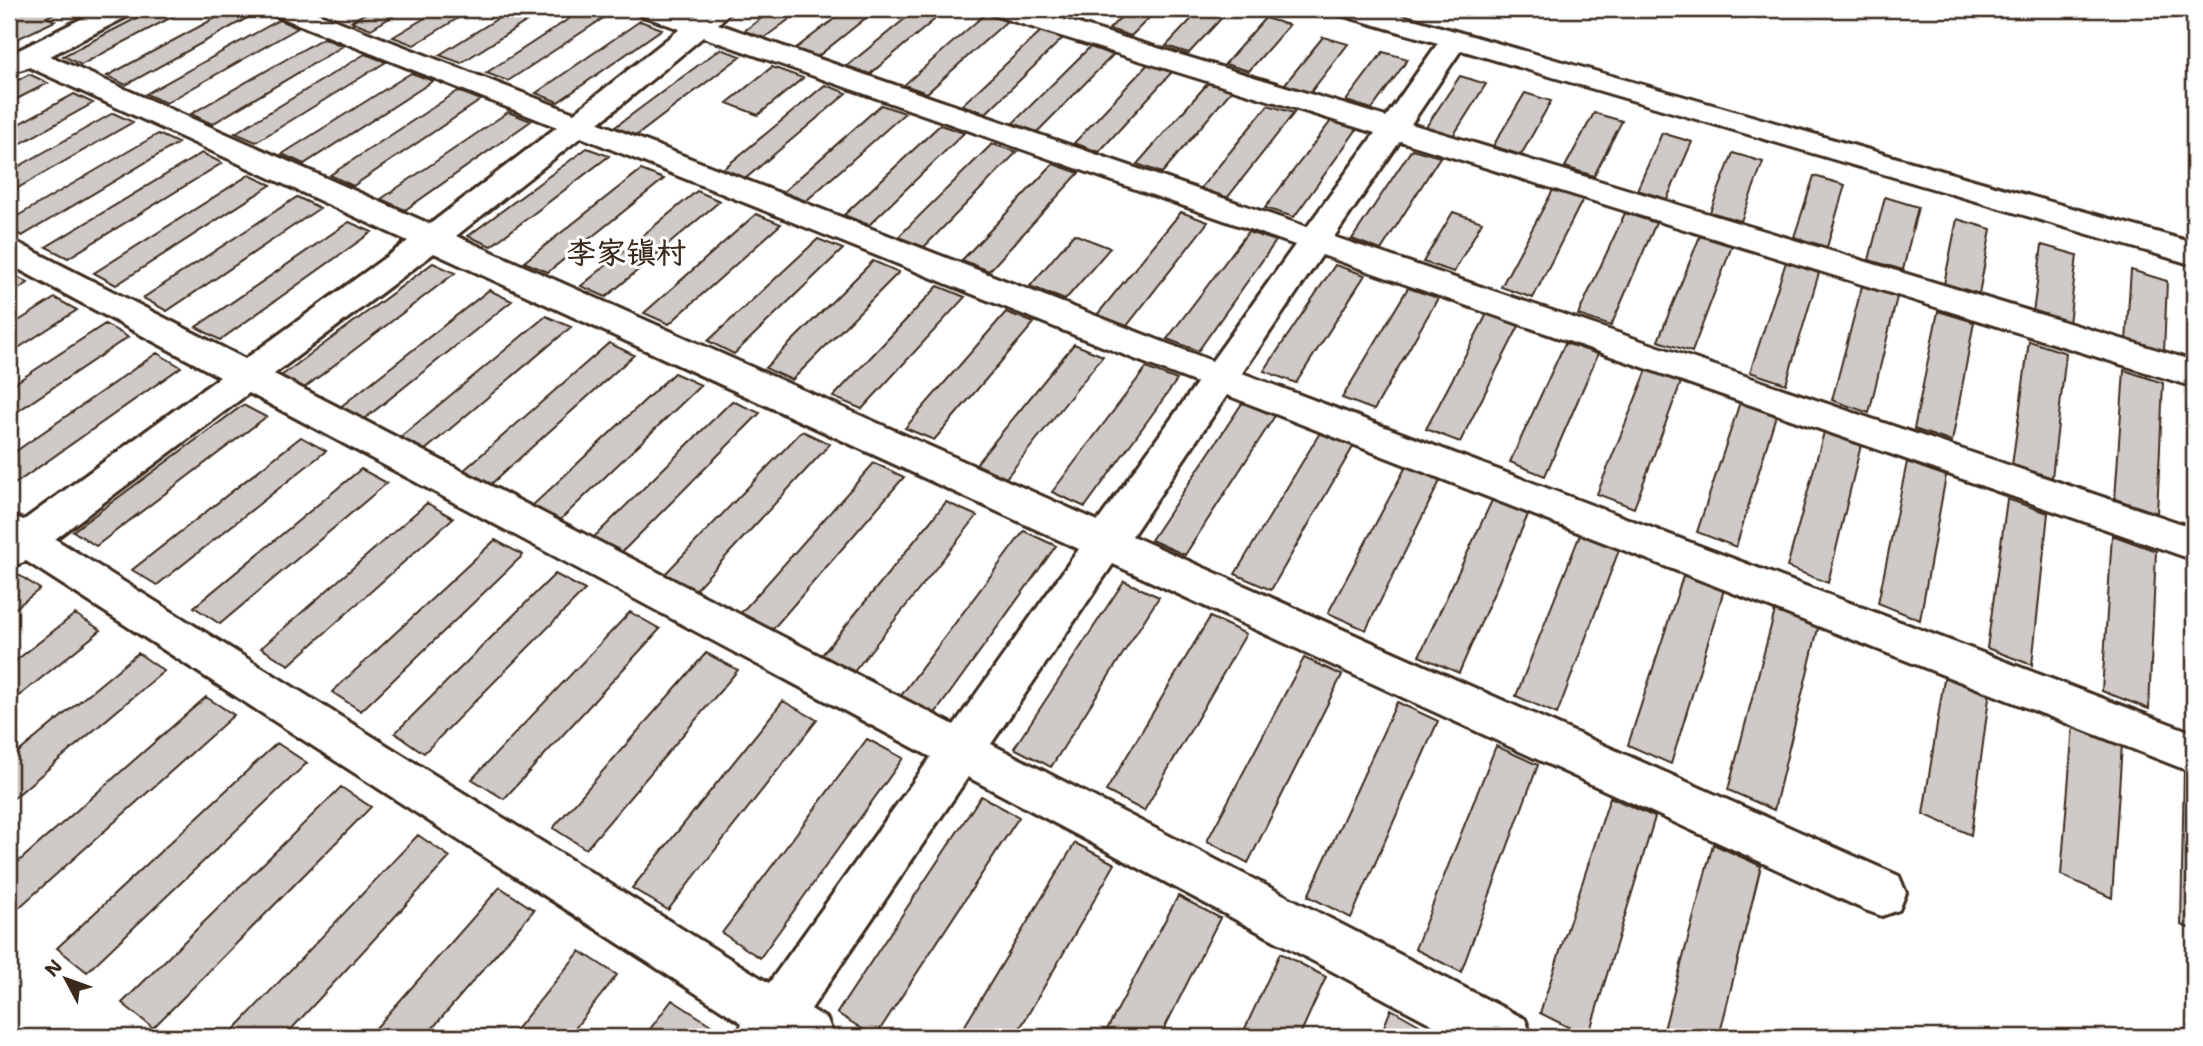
<svg xmlns="http://www.w3.org/2000/svg" width="2203" height="1046" viewBox="0 0 2203 1046" font-family="'Shantell Sans','LXGW WenKai TC',sans-serif">
<style>
.building{fill:#cfcac7;stroke:#3b2a1e;stroke-width:2}
.lines{fill:none;stroke-linecap:round;stroke-linejoin:round}
.minor-casing{stroke:#3b2a1e;stroke-width:6}
.minor{fill:#fff;fill-rule:evenodd}
.labels{text-anchor:middle;dominant-baseline:central;stroke-width:6;stroke-linejoin:round;paint-order:stroke}
.quarter-label{font-size:30px;font-weight:bold;fill:#3b2a1e;stroke:#fff}
</style>
<rect width="100%" height="100%" fill="#fff"/>
<filter id="ink" filterUnits="userSpaceOnUse"><feTurbulence type="fractalNoise" baseFrequency=".0143" numOctaves="2"/><feDisplacementMap in="SourceGraphic" scale="14" xChannelSelector="R" yChannelSelector="G"/><feConvolveMatrix kernelMatrix="1 2 1 2 8 2 1 2 1" color-interpolation-filters="sRGB"/></filter>
<g filter="url(#ink)">
<path class="building" d="M25,9H64L47,17L55,21L9,43V16Z
M154,9H187L81,65L63,56Z
M232,9H251L258,12L126,85L107,76Z
M373,9H405L371,29L351,21Z
M440,9H473L414,45L393,37Z
M513,9H546L461,63L439,55Z
M584,9L614,11L508,81L486,73Z
M774,9H803L764,38L744,31Z
M847,9H877L817,57L795,49Z
M917,9H947L870,74L847,66Z
M1065,9H1094L1082,21L1060,14Z
M1129,9H1158L1131,36L1109,29Z
M1201,9H1230L1189,53L1166,46Z
M985,14L1007,21L927,93L904,85Z
M1265,18L1289,25L1249,71L1225,64Z
M279,20L298,28L166,103L146,94Z
M640,21L662,29L558,102L536,93Z
M1041,31L1063,38L986,113L962,105Z
M1323,37L1348,44L1310,93L1284,85Z
M323,38L343,46L212,124L191,114Z
M1090,47L1113,55L1037,132L1013,123Z
M720,49L741,56L636,136L615,127Z
M1383,52L1408,59L1372,109L1346,101Z
M365,54L386,62L256,142L235,133Z
M1148,64L1172,72L1099,152L1074,143Z
M772,67L803,78L758,115L727,103Z
M411,73L433,81L304,164L282,154Z
M29,74L48,83L9,103V85Z
M1460,76L1486,84L1453,136L1426,127Z
M1208,83L1232,90L1162,173L1137,164Z
M825,85L847,93L746,178L723,169Z
M458,91L481,100L353,186L330,175Z
M1525,93L1551,101L1521,155L1493,146Z
M74,94L93,103L9,150V129Z
M881,105L905,113L806,201L783,192Z
M1268,105L1294,113L1227,198L1200,189Z
M508,112L531,121L405,210L381,199Z
M113,113L133,122L9,193V172Z
M1594,113L1622,121L1594,176L1565,167Z
M1331,121L1357,129L1294,217L1265,208Z
M940,125L964,133L869,225L844,215Z
M1662,133L1692,142L1667,199L1637,190Z
M158,134L178,143L22,236L9,229V221Z
M992,144L1017,152L924,247L898,237Z
M587,148L609,156L491,246L468,236Z
M1412,149L1440,157L1381,250L1352,239Z
M202,153L222,163L68,258L46,247Z
M1733,153L1763,162L1741,221L1710,212Z
M1053,164L1079,173L989,271L962,260Z
M641,170L664,179L548,272L524,262Z
M249,175L271,185L116,285L94,273Z
M1814,176L1845,185L1827,247L1794,237Z
M1553,190L1583,199L1533,298L1501,287Z
M697,191L720,201L606,297L581,286Z
M297,197L320,208L167,311L143,298Z
M1885,197L1918,207L1903,270L1869,260Z
M1181,212L1208,222L1126,327L1096,316Z
M1453,212L1482,222L1454,272L1423,262Z
M1625,213L1656,223L1611,326L1578,315Z
M756,214L781,224L669,324L644,313Z
M1957,219L1991,229L1979,294L1944,284Z
M349,222L372,232L220,340L196,327Z
M1248,232L1276,241L1198,351L1167,339Z
M1074,234L1110,248L1065,300L1030,286Z
M1700,236L1732,246L1692,352L1658,341Z
M818,239L843,249L734,354L708,341Z
M2042,245L2077,255L2069,324L2033,313Z
M873,261L899,272L792,380L765,368Z
M1786,262L1819,273L1786,384L1750,372Z
M433,263L455,273L304,388L281,376Z
M1335,265L1365,275L1296,383L1264,371Z
M2131,270L2167,281L2164,352L2126,341Z
M9,272L28,283L9,295Z
M938,286L965,297L862,409L833,397Z
M1862,286L1897,297L1869,413L1832,400Z
M1408,288L1438,298L1374,410L1342,398Z
M489,290L512,301L363,420L339,408Z
M55,298L77,310L9,354V327Z
M1938,311L1974,322L1952,442L1914,429Z
M1006,312L1034,323L934,440L905,428Z
M1487,314L1519,326L1460,442L1426,429Z
M546,316L571,327L424,451L399,438Z
M105,324L128,337L9,417V387Z
M2029,341L2066,353L2052,478L2012,465Z
M609,343L634,355L490,485L464,470Z
M1565,343L1598,354L1545,476L1510,462Z
M1074,344L1103,356L1006,478L976,464Z
M157,353L181,367L9,488V456Z
M1146,368L1177,380L1085,507L1052,492Z
M1647,370L1681,382L1634,508L1597,494Z
M2124,370L2163,383L2157,513L2115,499Z
M674,373L701,385L559,521L532,506Z
M1245,399L1278,411L1185,555L1151,540Z
M732,401L760,413L620,554L592,539Z
M1740,402L1776,415L1736,547L1697,532Z
M243,405L266,417L96,546L73,531Z
M1324,426L1357,440L1271,590L1235,574Z
M802,431L830,444L694,591L664,575Z
M1824,432L1861,445L1828,583L1787,567Z
M301,437L326,451L157,585L132,570Z
M1410,459L1444,473L1366,630L1328,613Z
M1907,462L1946,476L1920,620L1878,603Z
M874,463L904,477L772,630L740,614Z
M361,469L387,483L220,624L194,607Z
M1495,494L1531,508L1459,673L1419,656Z
M2007,499L2048,513L2032,665L1987,648Z
M946,502L977,516L849,678L817,661Z
M427,503L453,518L289,665L261,648Z
M1583,527L1622,542L1557,714L1516,696Z
M1024,531L1056,546L934,715L900,697Z
M2112,535L2156,551L2149,709L2102,691Z
M495,540L523,555L361,711L332,692Z
M1686,567L1726,583L1671,764L1628,745Z
M16,573L40,589L9,613V578Z
M555,574L585,590L424,753L395,733Z
M1124,581L1159,597L1051,767L1014,748Z
M1777,603L1820,620L1774,810L1728,790Z
M630,612L660,629L504,799L472,779Z
M75,614L101,630L9,704V666Z
M1210,617L1246,634L1144,811L1106,791Z
M138,653L164,671L9,802V760Z
M706,653L738,670L586,849L553,828Z
M1304,658L1342,675L1248,863L1207,841Z
M1945,673L1990,690L1971,835L1923,814Z
M206,697L234,715L13,913L9,910V870Z
M783,701L817,720L668,910L632,888Z
M1397,702L1438,721L1351,918L1308,896Z
M2073,725L2122,744L2112,898L2061,875Z
M867,739L903,758L760,958L722,933Z
M277,743L307,763L87,972L57,948Z
M1496,746L1538,765L1461,972L1415,949Z
M2184,766L2194,770V930L2181,925Z
M341,787L371,807L153,1028L122,1003Z
M981,796L1019,817L875,1037L837,1013Z
M1610,797L1655,817L1588,1037L1540,1013Z
M418,835L450,857L284,1037H227Z
M1075,843L1115,864L1015,1037H958Z
M1713,844L1761,866L1719,1037H1662Z
M500,887L534,910L425,1037H368Z
M1178,896L1220,918L1160,1037H1103Z
M580,951L617,975L568,1037H510Z
M1280,953L1326,977L1299,1037H1241Z
M672,1000L711,1025L702,1037H644Z
M1391,1009L1437,1035V1037H1380Z"/>
<g class="lines">
<defs>
<path id="minor" d="M101,9H134L130,15L50,56L430,224L557,127L275,15L271,9H307L574,113L680,29L640,15L636,9H674L695,16L705,9H728L730,12L718,24L1307,227L1375,133L993,15L989,9H1029L1386,117L1438,43L1341,15L1337,9H1378L2194,243V265L1461,50L1411,124L2194,361V387L1400,141L1334,237L2194,528V560L1322,255L1242,373L2194,733V773L1227,395L1132,536L1899,876L1906,893L1899,910L1882,916L1865,910L1113,564L991,744L1525,1019L1532,1037H1456L968,777L811,1009L827,1019L834,1037H737L742,1023L26,561L9,568V515L24,520L220,377L9,264V240L20,244L245,359L408,241L29,67L9,73V55ZM703,37L1295,245L1212,361L599,123ZM581,137L1132,358L1197,383L1098,521L456,236ZM434,253L1079,549L954,725L274,374ZM249,393L931,757L769,983L55,539Z"/>
</defs>
<use href="#minor" class="minor-casing"/>
<use href="#minor" class="minor"/>
</g>
</g>
<g class="labels">
<g class="quarter-label">
<text x="626" y="252">李家镇村</text>
</g>
</g>
<rect width="2203" height="1046" fill="none" stroke="#fff" stroke-width="35"/>
<rect x="18" y="18" width="2168" height="1011" fill="none" stroke="#3b2a1e" stroke-width="2.5" filter="url(#ink)"/>
<g transform="translate(66 979) rotate(311)" stroke="#ffffff" stroke-width="5" paint-order="stroke">
<path d="M0-5L12 26L0 18L-12 26Z" fill="#3b2a1e"/>
<text y="-10" font-size="19" font-weight="bold" text-anchor="middle" fill="#3b2a1e">N</text>
</g>
</svg>
